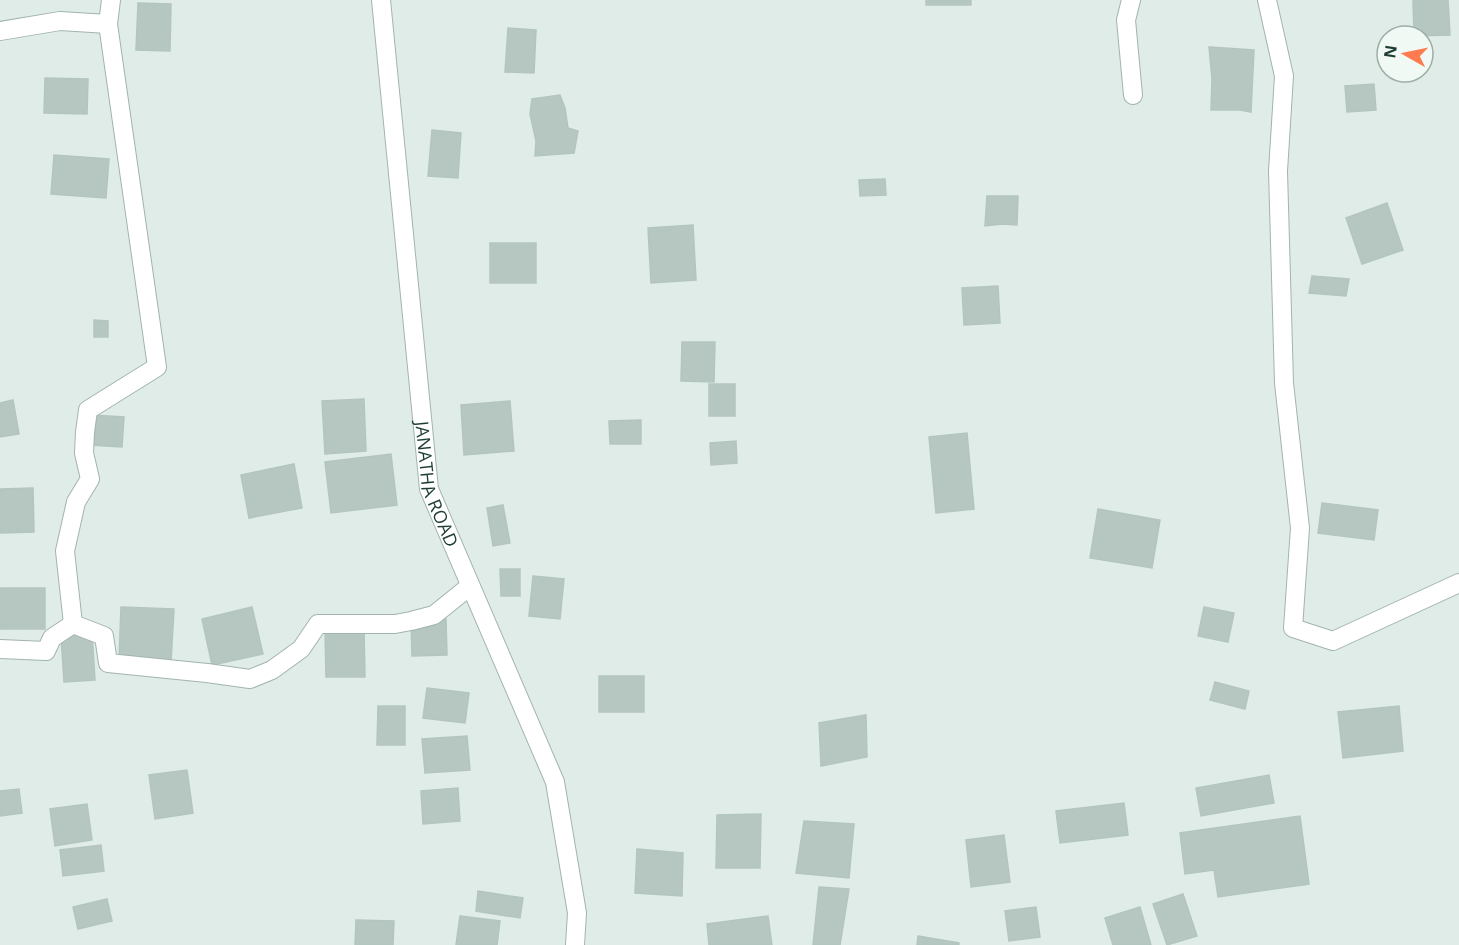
<svg xmlns="http://www.w3.org/2000/svg" width="1459" height="945" viewBox="0 0 1459 945" font-family="'Open Sans',sans-serif">
<style>
.building{fill:#b5c7c0;stroke:#b2c6be;stroke-width:1.5}
.lines{fill:none;stroke-linecap:round;stroke-linejoin:round}
.minor-casing{stroke:#a2b4ae;stroke-width:20}
.minor{stroke:#fff;stroke-width:18}
.labels{text-anchor:middle;dominant-baseline:central;stroke-width:4.5;stroke-linejoin:round;paint-order:stroke}
.street-label{font-size:18px;fill:#1f3e36;stroke:#f1f9f5}
</style>
<rect width="100%" height="100%" fill="#e0ece7"/>
<path class="building" d="M926,0H971V5H926Z
M1413,0H1448L1450,35L1414,36Z
M138,3L171,4L170,51L136,50Z
M508,28L536,30L534,73L505,72Z
M1209,47L1254,50L1251,112L1240,110H1211L1212,79Z
M45,78L88,79L87,114L44,113Z
M1374,84L1376,110L1347,112L1345,86Z
M560,95L565,108L568,128L578,131L574,153L535,156L536,141L530,114L532,99Z
M432,130L461,133L458,178L428,176Z
M54,155L109,159L106,198L51,194Z
M885,179L886,195L860,196L859,180Z
M987,196H1018L1017,225L1002,224L985,226Z
M1387,203L1403,250L1362,264L1346,218Z
M693,225L696,280L651,283L648,228Z
M490,243H536V283H490Z
M1312,276L1349,279L1346,296L1309,293Z
M998,286L1000,323L964,325L962,288Z
M94,320L108,321V337H94Z
M682,342H715L714,382L681,381Z
M709,384H735V416H709Z
M364,399L366,451L325,454L322,401Z
M13,400L19,434L0,437V403Z
M510,401L514,451L464,455L461,405Z
M92,415L124,417L122,447L89,445Z
M641,420V444H610L609,421Z
M967,433L974,509L936,513L929,437Z
M736,441L737,463L711,465L710,443Z
M391,454L397,505L331,513L325,462Z
M294,464L302,508L249,518L241,475Z
M33,488L34,532L0,533V489Z
M1322,503L1378,510L1374,540L1318,533Z
M503,505L510,543L493,546L487,508Z
M1098,509L1160,520L1152,568L1090,558Z
M500,569H520V596H501Z
M533,576L564,579L560,619L529,616Z
M0,588H45V629H0Z
M121,607L174,609L171,662L119,659Z
M252,607L263,654L212,665L202,619Z
M1204,607L1234,613L1228,642L1198,636Z
M446,619L447,655L412,656L411,621Z
M325,629H364L365,677H326Z
M92,634L95,680L64,682L61,636Z
M599,676H644V712H599Z
M1215,682L1249,691L1245,709L1210,700Z
M427,688L469,693L465,723L423,718Z
M378,706H405V745H377Z
M1399,706L1403,751L1343,758L1338,712Z
M866,715L867,757L821,766L819,723Z
M467,736L470,770L425,773L422,739Z
M187,770L193,813L155,819L149,775Z
M1269,775L1274,803L1201,816L1196,788Z
M458,788L460,821L423,824L421,791Z
M19,789L22,813L0,816V791Z
M1124,803L1128,835L1060,843L1056,811Z
M87,804L92,840L55,846L50,809Z
M761,814L760,868H716L717,815Z
M1300,816L1309,884L1218,897L1214,870L1185,874L1180,833Z
M804,821L854,824L849,878L796,873Z
M1004,835L1010,882L971,887L966,840Z
M101,845L104,871L63,876L60,850Z
M637,849L683,853L682,896L635,893Z
M819,887L849,889L840,945H813Z
M478,891L523,898L520,918L476,911Z
M1183,894L1197,936L1167,945L1153,904Z
M107,899L112,921L78,929L73,907Z
M1036,907L1040,937L1009,941L1005,911Z
M1140,907L1151,945H1113L1105,918Z
M460,916L500,921L497,945H456Z
M768,916L772,945H709L707,924Z
M356,920L394,921L393,945H355Z
M918,936L959,943V945H917Z"/>
<g class="lines">
<defs>
<g id="minor">
<path id="s1" d="M381,0L429,489L555,782L577,913L575,945"/>
<path d="M1131,0L1126,20L1133,95"/>
<path d="M1267,0L1284,76L1278,171L1284,383L1300,528L1293,628L1333,641L1459,583"/>
<path d="M108,24L157,367L88,410L85,432L84,453L90,479L76,502L65,551L73,624L104,636L108,663L207,673L250,679L272,670L301,649L318,624H395L411,621L434,615L470,586"/>
<path d="M0,31L60,21L108,24L111,0"/>
<path d="M0,649L46,651L52,638L73,624"/>
</g>
</defs>
<use href="#minor" class="minor-casing"/>
<use href="#minor" class="minor"/>
</g>
<g class="labels">
<g class="street-label">
<text stroke="none"><textPath href="#s1" startOffset="488">JANATHA ROAD</textPath></text>
</g>
</g>
<g transform="translate(1405 54) rotate(279)"><circle r="28" fill="#f1f9f5" stroke="#9daea9" stroke-width="1.5"/>
<path d="M0-4.5L10 22L0 15L-10 22Z" fill="#fd7b4e"/>
<text y="-9" font-size="16" font-weight="bold" text-anchor="middle" fill="#1f3e36">N</text>
</g>
</svg>
